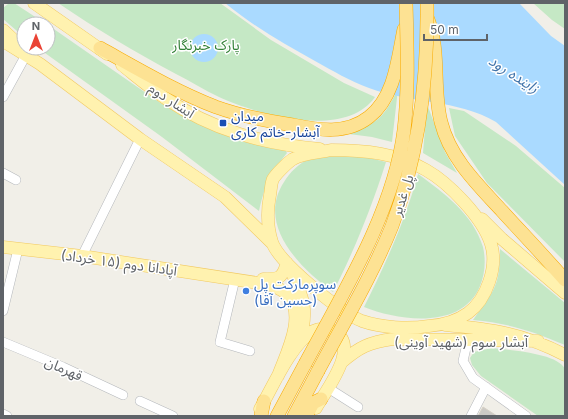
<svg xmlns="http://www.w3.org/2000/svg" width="568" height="419" viewBox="0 0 568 419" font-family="Inter,'Noto Sans Arabic',sans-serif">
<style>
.green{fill:#c5e8c5}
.water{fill:#aadaff}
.building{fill:#cccac5;stroke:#d6d1c6}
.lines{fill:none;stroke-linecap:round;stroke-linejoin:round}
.minor-casing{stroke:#b5b8bc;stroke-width:10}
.major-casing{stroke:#f2c960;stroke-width:13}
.highway-casing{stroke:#f9ab00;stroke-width:14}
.minor{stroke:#fff;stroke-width:9}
.major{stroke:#fff2af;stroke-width:12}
.highway{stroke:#fde293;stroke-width:13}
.highway-bridge-casing{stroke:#f9ab00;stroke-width:14;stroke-linecap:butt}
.highway-bridge{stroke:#fde293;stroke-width:13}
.transit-dot{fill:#1a4fb4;stroke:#fff;stroke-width:1.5}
.shop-dot{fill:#3f7fe0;stroke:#fff;stroke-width:1.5}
.labels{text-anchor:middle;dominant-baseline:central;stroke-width:3;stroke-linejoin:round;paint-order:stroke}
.park-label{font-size:14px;fill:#348238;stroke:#fff}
.street-label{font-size:14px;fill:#5f6368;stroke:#fff}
.transit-label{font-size:14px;fill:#164399;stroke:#fff;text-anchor:start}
.shop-label{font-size:14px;fill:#366cbe;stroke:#fff;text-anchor:start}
.water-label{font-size:15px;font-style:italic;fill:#4174aa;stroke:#fff}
</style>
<rect width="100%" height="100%" fill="#f1efe8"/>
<path class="green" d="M14,3L46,24H24V37L3,19V8L8,4Z
M58,3H220L271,40L344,83L375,97C345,140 259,115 219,97C204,90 190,81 176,74C135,52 96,29 58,3Z
M533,3H565V29L552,20Z
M48,25L159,102L188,119L225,135L285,150L287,153C269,175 265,185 259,211L162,137L38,48H48Z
M398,89L392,142L372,137L349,134C378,123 384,117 398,89Z
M427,104L445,152L457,173L423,153Z
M449,108L464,111L516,146L565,188V262L487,183L455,136Z
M341,154L365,157L386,162C371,209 355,249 333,292C300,268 256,225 284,182C290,172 299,163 311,158C320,155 332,155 341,154Z
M418,174C444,193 473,214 483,247C486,260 485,274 480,286C462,330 399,321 364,307C386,263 405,221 418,174Z
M500,249L565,303V345C533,331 507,323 473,320C494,291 500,286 500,249Z
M492,348C508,350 558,353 565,369C567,376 565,407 565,416H538L481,376L472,365L470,358L474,352Z"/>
<path class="water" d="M225,3H519L551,36L565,46V185L496,122C457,99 411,104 369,88C350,81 333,71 315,61C284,44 253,26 225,3Z
M190 48a14 14 0 1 1 28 0a14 14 0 1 1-28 0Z"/>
<path class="building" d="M483,407L497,416H478Z"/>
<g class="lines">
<defs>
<path id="minor" d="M3,97L26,55
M3,173L16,180
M82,256L140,139
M235,279L220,342L250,351
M3,311L18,249
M477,340L466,348L463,361L473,378L526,416
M3,342L63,367L123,395
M328,388L358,407
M140,401L173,416
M3,414L7,416
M471,416L486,387"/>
<path id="major" d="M34,3L107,54
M3,30L18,44
M3,41L40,64L140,139L225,197L272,243
M122,65C136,76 150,88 165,98C212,130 263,144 320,149
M331,150C364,150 397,153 426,170C449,183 483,218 491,244C498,266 487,299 468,313C457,321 442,325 429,326C409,329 382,328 362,321C341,313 279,263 272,242C267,226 267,210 270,195C271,190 271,183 273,179C276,174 288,162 293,159C304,153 319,153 331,150Z
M482,219L502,239L565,293
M3,247L82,256L271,285C275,287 283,290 287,294C307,315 286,354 278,376
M290,269C304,298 309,311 299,343
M263,279C279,279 282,279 287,263
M445,325C491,329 523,333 565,355
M342,362C359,347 370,342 393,339L538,341
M260,409C272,388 291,344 313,331C319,328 327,328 333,331C362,345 326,390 316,408"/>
<path id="highway" d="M427,17C441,51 432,87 441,122C450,158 477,184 502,211C523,234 544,256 565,280
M100,48C138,69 175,91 216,107C241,116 267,121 293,125C319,130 346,135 369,117C395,97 398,58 404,29
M261,416L264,401
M277,416L305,364
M294,416L318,371
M306,416L313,403L321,399"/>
</defs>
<use href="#minor" class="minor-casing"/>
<use href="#major" class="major-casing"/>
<use href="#highway" class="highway-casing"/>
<use href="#minor" class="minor"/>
<use href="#major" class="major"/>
<use href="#highway" class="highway"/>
<defs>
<path id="highway-bridge" d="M305,364C343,293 394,211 404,130C409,88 407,45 406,3
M318,371C343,324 372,276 392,226C419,155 428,78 427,3"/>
</defs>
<use href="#highway-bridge" class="highway-bridge-casing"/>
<use href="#highway-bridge" class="highway-bridge"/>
</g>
<rect class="transit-dot" x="219" y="119" width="8" height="8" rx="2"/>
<circle class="shop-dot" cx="246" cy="291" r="4"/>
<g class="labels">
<g class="park-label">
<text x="206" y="44">پارک خبرنگار</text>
</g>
<g class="street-label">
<text transform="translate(172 100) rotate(33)">آبشار دوم</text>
<text transform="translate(402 195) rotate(-72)">پل غدیر</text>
<text transform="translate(119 262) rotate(8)">آپادانا دوم (۱۵ خرداد)</text>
<text x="461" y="341">آبشار سوم (شهید آوینی)</text>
<text transform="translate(64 368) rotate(24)">قهرمان</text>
</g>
<g class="transit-label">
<text x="231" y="115">میدان<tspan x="231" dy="16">آبشار-خاتم کاری</tspan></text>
</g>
<g class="shop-label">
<text x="254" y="283">سوپرمارکت پل<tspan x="254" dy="16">(حسین آقا)</tspan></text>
</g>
<g class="water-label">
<text transform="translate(514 74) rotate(33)">زاینده رود</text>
</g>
</g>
<rect width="568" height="419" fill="none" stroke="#5f6368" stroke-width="8"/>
<g transform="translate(36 36)"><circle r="19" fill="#ffffff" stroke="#bfc1c3"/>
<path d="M0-3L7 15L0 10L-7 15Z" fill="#ea4335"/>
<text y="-6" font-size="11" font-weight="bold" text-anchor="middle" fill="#5f6368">N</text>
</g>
<path d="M424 34v6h63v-6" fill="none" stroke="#5f6368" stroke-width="2"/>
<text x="430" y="34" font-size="12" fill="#5f6368" stroke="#ffffff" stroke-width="3" paint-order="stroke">50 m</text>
</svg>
